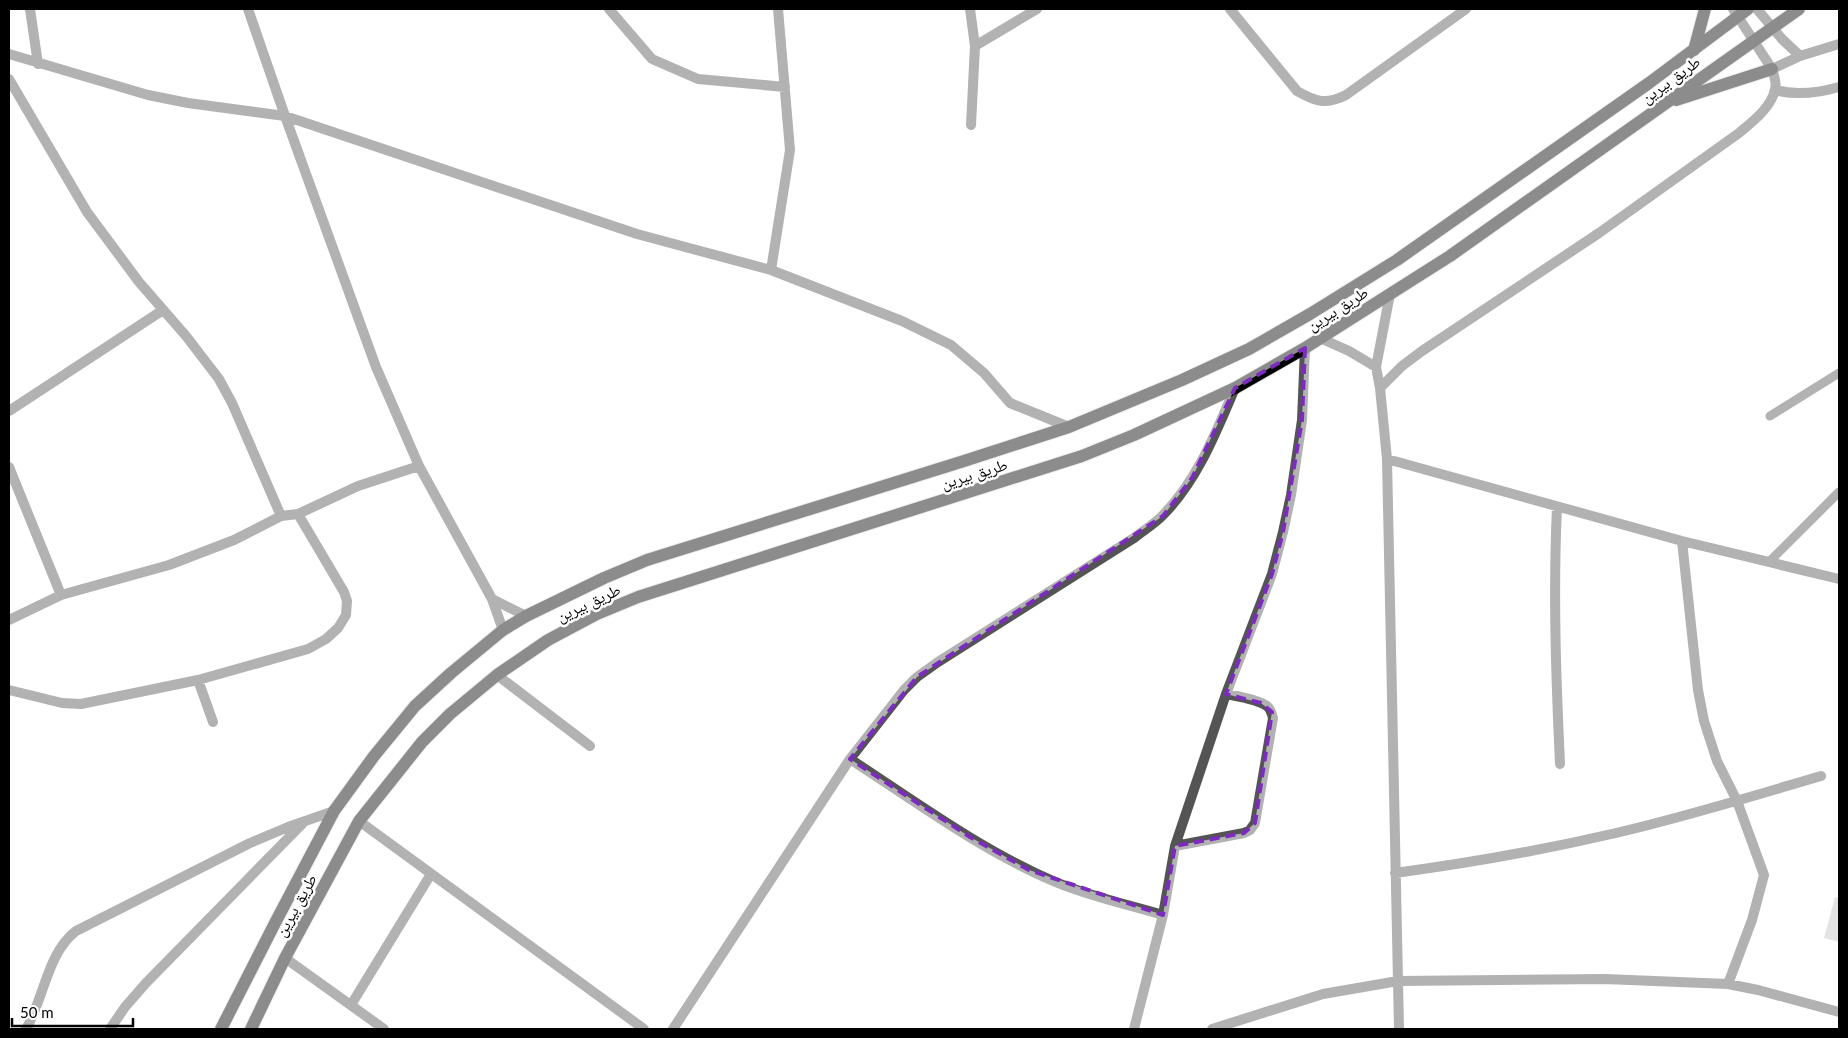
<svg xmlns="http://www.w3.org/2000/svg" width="1848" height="1038" viewBox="0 0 1848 1038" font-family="Lato,'Noto Naskh Arabic',sans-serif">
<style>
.building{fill:#c4c4c4}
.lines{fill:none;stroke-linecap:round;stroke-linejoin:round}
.primary-casing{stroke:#dbdbdb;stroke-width:14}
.service{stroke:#545454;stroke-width:9}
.minor{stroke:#545454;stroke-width:10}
.primary{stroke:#000;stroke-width:12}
.marked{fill:none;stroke:#7b2cbf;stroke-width:4;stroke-dasharray:10 6;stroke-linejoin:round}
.labels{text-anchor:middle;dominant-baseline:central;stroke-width:5;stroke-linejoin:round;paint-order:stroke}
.street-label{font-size:16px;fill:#000;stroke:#fff}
</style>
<rect width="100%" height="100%" fill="#fff"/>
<path class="building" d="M1835,897L1839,898V942L1824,938Z"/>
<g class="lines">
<defs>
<path id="primary" d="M1694,50L1705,9
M1676,100L1772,69
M221,1029L274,925L334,811L374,756L415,706L451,673L503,630L526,616L604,578L647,560L964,461L1069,427L1182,380L1249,349L1310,314L1397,260L1649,83L1748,9
M251,1029L285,958L359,821L422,742L450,714L497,675L548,640L597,614L638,597L1082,456L1134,435L1235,388L1305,348L1450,256L1799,9"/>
</defs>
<use href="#primary" class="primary-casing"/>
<path class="service" d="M1770,416L1839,373
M1769,562L1839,492"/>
<path class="minor" d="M30,9L38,64
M248,9L285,116L376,367L419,466L492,599L503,630
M609,9L652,59L698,79L785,87
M970,9L975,46L971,125
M1230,9L1297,91C1316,102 1326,105 1346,95L1466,9
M1757,9L1782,39L1800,56
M975,46L1037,9
M9,54L148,95L188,103L285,116L637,234L771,270L902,321L951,345L984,373L1010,403L1069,427
M1772,69L1800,56L1839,44
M9,79L87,212L139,282L186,336L219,379L232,403L281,516L298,514L358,486L419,466
M1775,90C1797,96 1818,93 1839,87
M771,270L790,150L778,9
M1390,294L1376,367L1380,388L1387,459L1399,1029
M1320,338L1349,351L1376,367
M1380,388L1402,366L1422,351L1599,233L1739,133C1752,122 1772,107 1775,89C1777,83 1774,75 1772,69L1733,9
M9,411L163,310
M1387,459L1682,541L1839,579
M9,467L61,595
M1557,507C1553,594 1556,678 1560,764
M1682,541L1698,690L1704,721L1717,761L1737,801L1764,875L1752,920L1728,984
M492,599L526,616
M9,620L61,595L169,565L234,540L281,516
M497,675L590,746
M198,680L213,722
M9,690L62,703L81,704L198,680L308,649L326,639L338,628L346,615L347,601L344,592L298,514
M850,759C916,802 981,850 1053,881C1088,896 1126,904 1163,915
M359,821L644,1029
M1175,846L1244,833L1250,830L1255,823L1273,718C1272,714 1271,710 1268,707C1261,700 1236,696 1226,694
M1395,873C1469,863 1543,850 1616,833C1685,817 1753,796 1821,776
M285,958L384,1029
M351,1005L431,874
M26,1029C44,999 47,953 76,931L250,843L288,827L334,811
M110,1029L125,1007L146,983L304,822
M673,1029L850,759L904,690L917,677L938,662L1134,538C1144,530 1156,523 1164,514C1198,479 1216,432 1235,388
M1134,1029L1163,915L1175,846L1226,694L1272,574L1283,532L1291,495L1302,420L1305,348
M1212,1029L1323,994L1398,981L1605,979L1728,984L1758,990L1839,1012"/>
<use href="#primary" class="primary"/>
</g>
<path d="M0 0H1848V1038H0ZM1305,348L1302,420L1283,532L1272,574L1226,694L1261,703L1272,712L1255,823L1244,833L1175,846L1163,915L1029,870L970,837L850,759L917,677L1163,516L1192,478L1235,388Z" fill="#fff" fill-opacity=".55" fill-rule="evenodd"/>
<path class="marked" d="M1305,348L1302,420L1283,532L1272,574L1226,694L1261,703L1272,712L1255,823L1244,833L1175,846L1163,915L1029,870L970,837L850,759L917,677L1163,516L1192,478L1235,388Z"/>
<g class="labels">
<g class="street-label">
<text transform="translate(1670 79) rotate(-36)">طريق بيرين</text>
<text transform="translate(1337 308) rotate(-32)">طريق بيرين</text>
<text transform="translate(974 473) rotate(-17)">طريق بيرين</text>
<text transform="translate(588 602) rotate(-25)">طريق بيرين</text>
<text transform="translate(295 905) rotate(-61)">طريق بيرين</text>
</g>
</g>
<rect width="1848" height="1038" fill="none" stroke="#000000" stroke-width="20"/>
<path d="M12 1018v8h121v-8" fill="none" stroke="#000000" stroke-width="2.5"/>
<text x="20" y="1018" font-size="15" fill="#000000" stroke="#ffffff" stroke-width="4" paint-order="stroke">50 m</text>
</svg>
